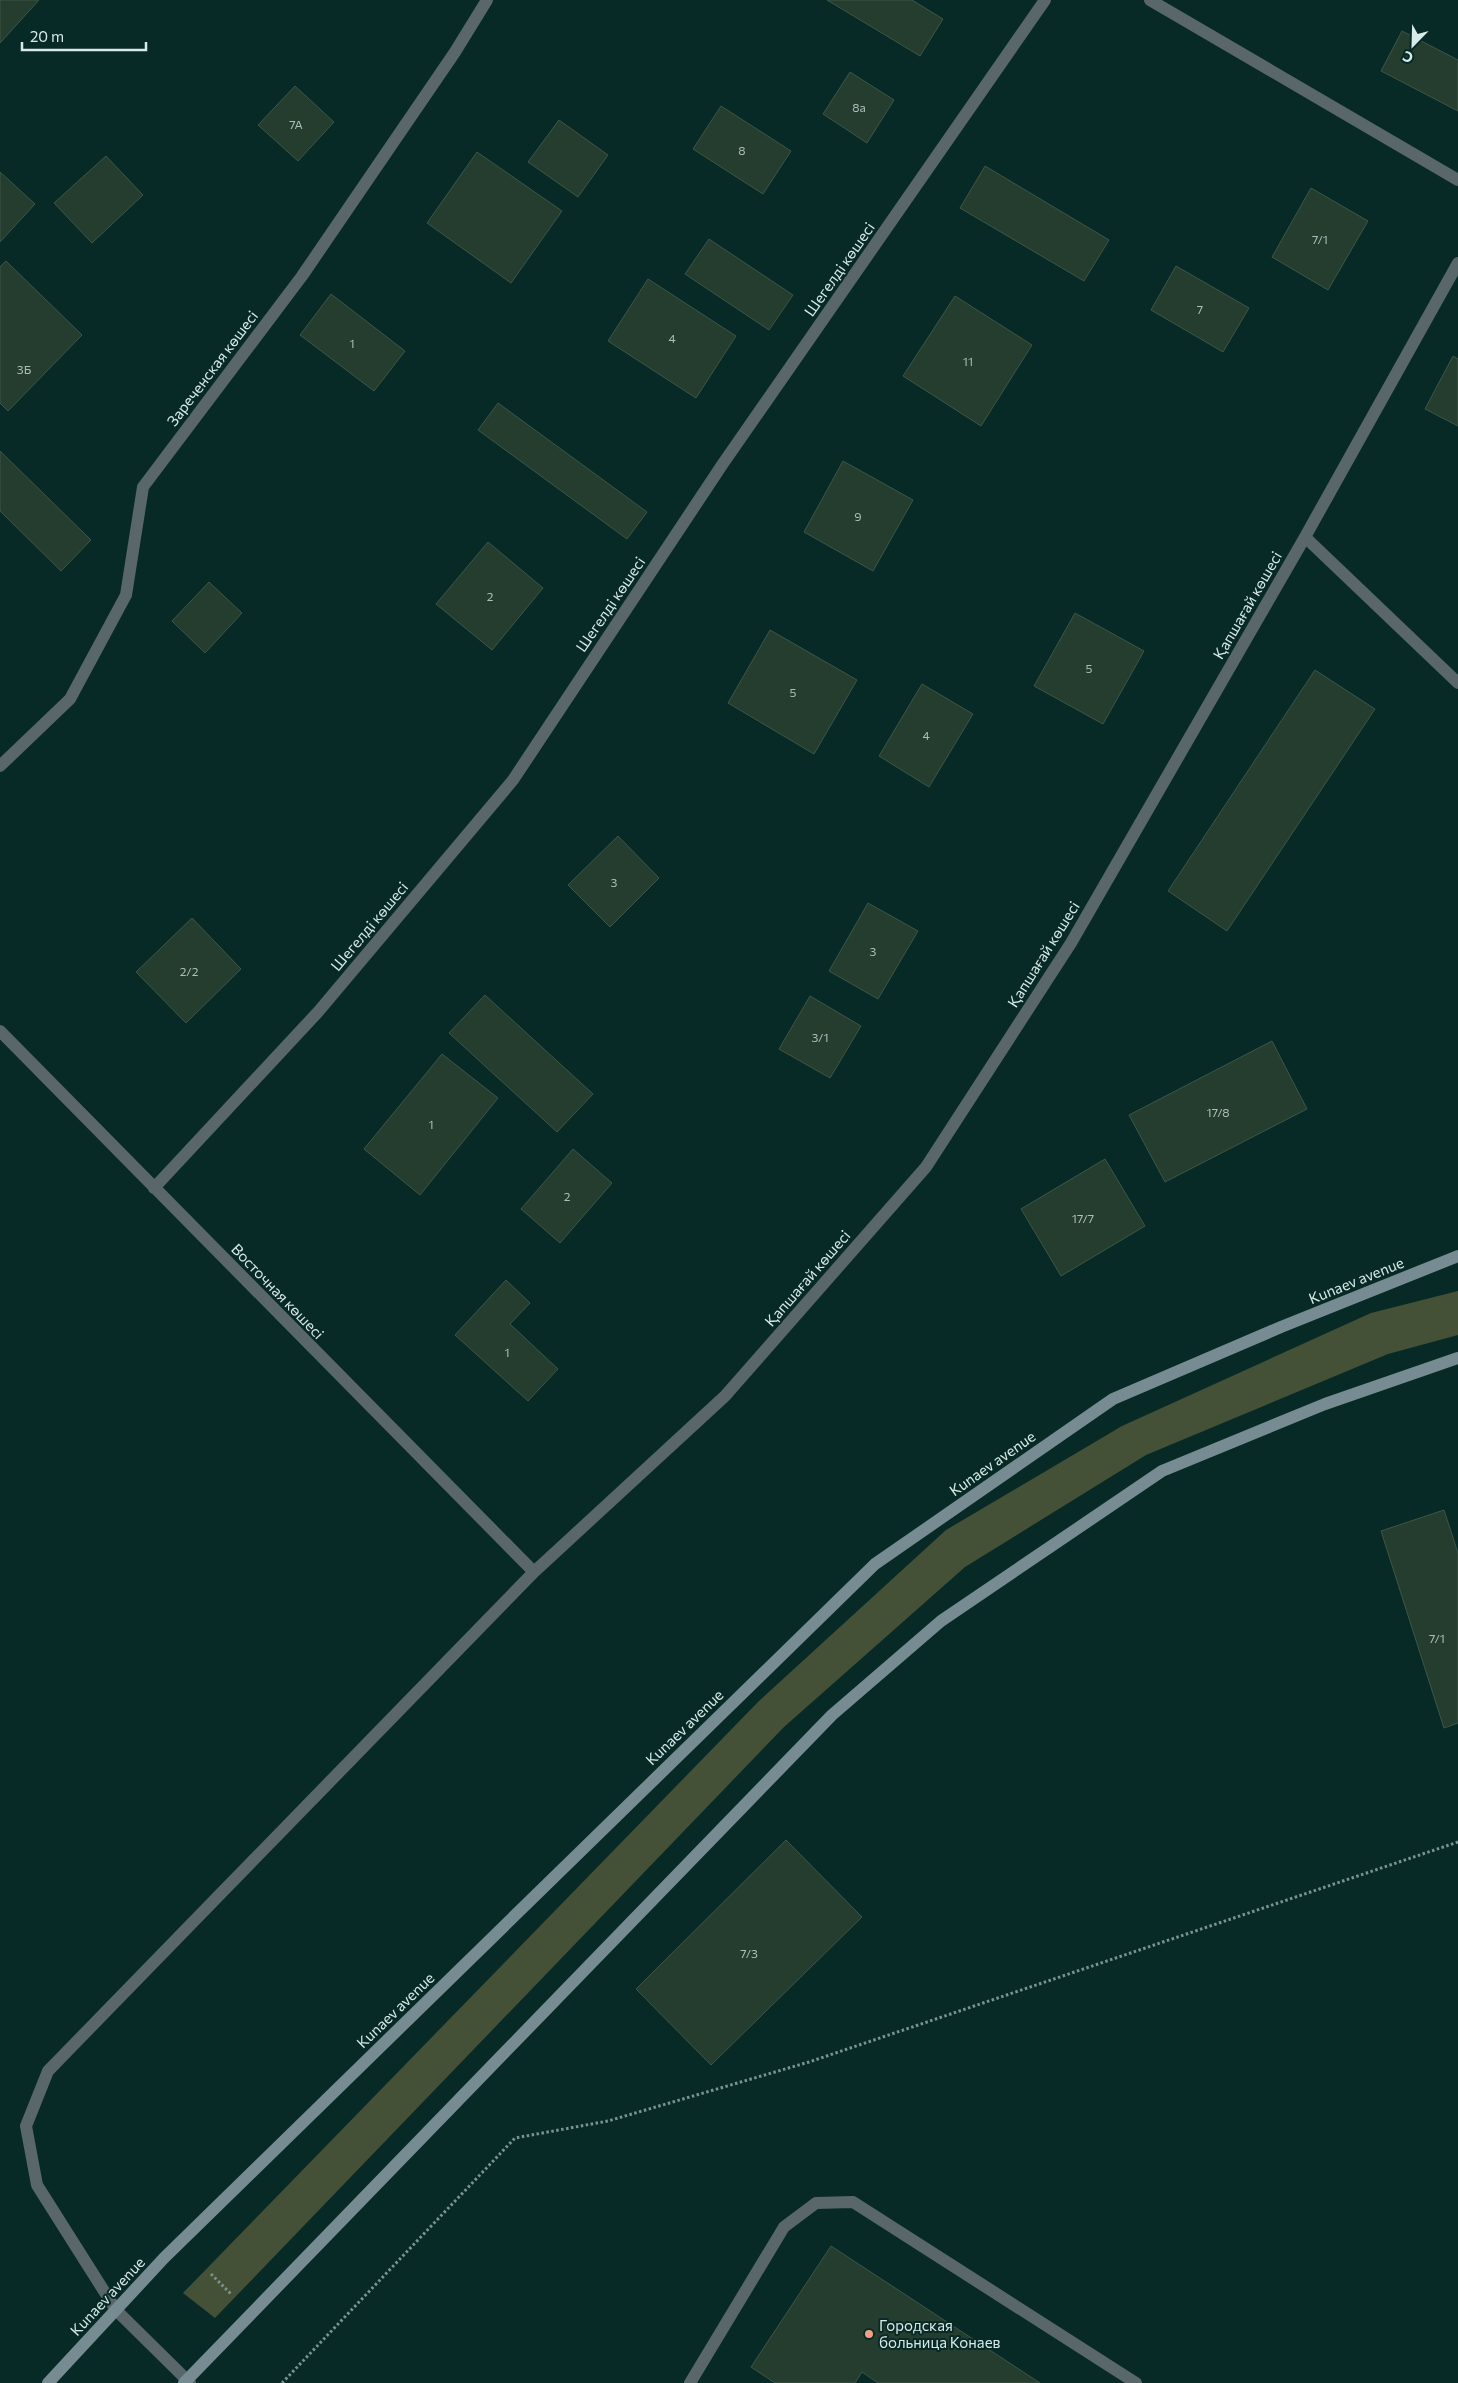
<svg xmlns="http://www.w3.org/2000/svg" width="1458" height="2383" viewBox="0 0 1458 2383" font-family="Commissioner,sans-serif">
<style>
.green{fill:#455137}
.building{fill:#253d2f;stroke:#3d5647}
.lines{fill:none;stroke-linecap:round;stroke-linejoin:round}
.path{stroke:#7a9390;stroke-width:3;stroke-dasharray:2.5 2.5;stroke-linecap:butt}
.service{stroke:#59666a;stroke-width:12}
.minor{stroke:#59666a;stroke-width:12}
.secondary{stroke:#768c92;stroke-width:12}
.poi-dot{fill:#f2a081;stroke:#082a27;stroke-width:2}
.labels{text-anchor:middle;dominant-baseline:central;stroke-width:4;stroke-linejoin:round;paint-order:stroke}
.number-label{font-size:12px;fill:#abbfb9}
.street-label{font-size:15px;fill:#d8eae7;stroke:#082a27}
.poi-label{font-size:15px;fill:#d8eae7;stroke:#082a27;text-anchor:start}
</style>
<rect width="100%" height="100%" fill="#082a27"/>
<path class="green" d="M1458,1291V1335L1388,1354L1146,1455L965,1567L784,1727L215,2318L183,2293L758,1702L946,1530L1122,1426L1371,1313Z"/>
<path class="building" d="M0,0H39L0,43Z
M827,0H912L943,19L920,56Z
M1402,31L1458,60V111L1381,71Z
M850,72L894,100L867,143L823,114Z
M295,86L334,122L298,161L258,125Z
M721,106L791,151L763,194L693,149Z
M559,120L608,155L578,197L528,162Z
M477,152L562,211L511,283L427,223Z
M106,156L143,195L92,243L54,203Z
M985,166L1109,240L1084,281L960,208Z
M0,172L35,204L0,242Z
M1311,188L1368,221L1328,290L1272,257Z
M709,239L793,295L769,330L685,274Z
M6,261L82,335L8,411L0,403V267Z
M1176,266L1249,308L1223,352L1151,310Z
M648,279L736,336L696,398L608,341Z
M331,294L405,351L374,391L300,335Z
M955,296L1032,345L981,426L903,376Z
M1453,356L1458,359V426L1425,409Z
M498,403L647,512L627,539L478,430Z
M0,451L91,540L61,571L0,511Z
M843,461L913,500L873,571L804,532Z
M488,542L543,588L492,650L436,604Z
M209,582L242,613L205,653L172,621Z
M1075,613L1144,651L1103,724L1034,686Z
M770,630L857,680L814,754L728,703Z
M1315,670L1375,709L1227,931L1168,891Z
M922,684L973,714L929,787L879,756Z
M618,836L659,878L610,927L568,885Z
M868,903L918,931L878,999L829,971Z
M192,918L241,969L186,1023L136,972Z
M485,995L593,1094L557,1132L449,1033Z
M810,996L861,1026L830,1078L779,1049Z
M1272,1041L1307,1109L1165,1182L1129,1115Z
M442,1054L498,1098L420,1195L364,1149Z
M573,1149L612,1183L560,1243L521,1209Z
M1105,1159L1145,1226L1061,1276L1021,1209Z
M506,1280L530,1303L510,1324L558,1369L528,1401L455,1335Z
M1444,1510L1458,1553V1723L1444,1728L1381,1531Z
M786,1840L862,1917L711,2065L636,1989Z
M831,2246L915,2301L1040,2383H878L862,2372L855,2383H775L751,2367Z"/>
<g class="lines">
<path class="path" d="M211,2274L232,2295
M282,2383L515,2138L608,2121L809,2062L1458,1842"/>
<path class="service" d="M690,2383L784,2227L816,2203L853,2202L1136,2383"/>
<path class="minor" d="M1150,0L1458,180
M1305,537L1458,683
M0,766L70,699L126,595L143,487L302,276L455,52L487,0
M0,1031L534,1572
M154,1188L318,1012L513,780L722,465L1045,0
M190,2383L116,2310L37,2185L26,2126L48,2071L534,1572L725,1396L926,1167L1071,943L1305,537L1458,263"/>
<path class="secondary" d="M48,2383L164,2258L875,1564L1113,1399L1281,1327L1458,1256
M184,2383L832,1715L941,1621L1162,1471L1325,1404L1458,1358"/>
</g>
<circle class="poi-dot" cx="869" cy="2334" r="5"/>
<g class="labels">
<g class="number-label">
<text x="859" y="107">8а</text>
<text x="296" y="124">7А</text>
<text x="742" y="150">8</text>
<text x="1320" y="239">7/1</text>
<text x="1200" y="309">7</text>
<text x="672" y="338">4</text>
<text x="352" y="343">1</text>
<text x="968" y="361">11</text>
<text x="24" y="369">3Б</text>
<text x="858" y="516">9</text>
<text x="490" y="596">2</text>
<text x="1089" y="668">5</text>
<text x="793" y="692">5</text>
<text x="926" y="735">4</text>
<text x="614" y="882">3</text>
<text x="873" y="951">3</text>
<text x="189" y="971">2/2</text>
<text x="820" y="1037">3/1</text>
<text x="1218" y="1112">17/8</text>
<text x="431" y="1124">1</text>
<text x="567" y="1196">2</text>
<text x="1083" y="1218">17/7</text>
<text x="507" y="1352">1</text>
<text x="1437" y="1638">7/1</text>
<text x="749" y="1953">7/3</text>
</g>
<g class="street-label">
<text transform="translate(839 269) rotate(-55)">Шегелді көшесі</text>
<text transform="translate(212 368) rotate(-53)">Зареченская көшесі</text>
<text transform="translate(610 604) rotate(-56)">Шегелді көшесі</text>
<text transform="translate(1247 605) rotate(-60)">Қапшағай көшесі</text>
<text transform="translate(369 926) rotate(-50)">Шегелді көшесі</text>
<text transform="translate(1043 954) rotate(-58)">Қапшағай көшесі</text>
<text transform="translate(807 1278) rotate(-49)">Қапшағай көшесі</text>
<text transform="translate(1356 1280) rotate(-22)">Kunaev avenue</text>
<text transform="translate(278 1291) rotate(46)">Восточная көшесі</text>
<text transform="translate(992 1463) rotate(-35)">Kunaev avenue</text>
<text transform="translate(684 1727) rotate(-44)">Kunaev avenue</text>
<text transform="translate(395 2010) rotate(-44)">Kunaev avenue</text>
<text transform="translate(107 2296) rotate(-47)">Kunaev avenue</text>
</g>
<g class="poi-label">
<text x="879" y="2325">Городская<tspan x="879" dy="17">больница Конаев</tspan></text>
</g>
</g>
<g transform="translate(1413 45) rotate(203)" stroke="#082a27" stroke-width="4" paint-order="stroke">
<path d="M0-4L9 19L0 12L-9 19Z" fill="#d8eae7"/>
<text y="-8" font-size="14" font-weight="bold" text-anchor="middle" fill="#d8eae7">С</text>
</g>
<path d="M22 42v8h124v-8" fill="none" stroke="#d8eae7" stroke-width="2.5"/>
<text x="30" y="42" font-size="15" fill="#d8eae7" stroke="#082a27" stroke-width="4" paint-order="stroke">20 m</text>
</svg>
